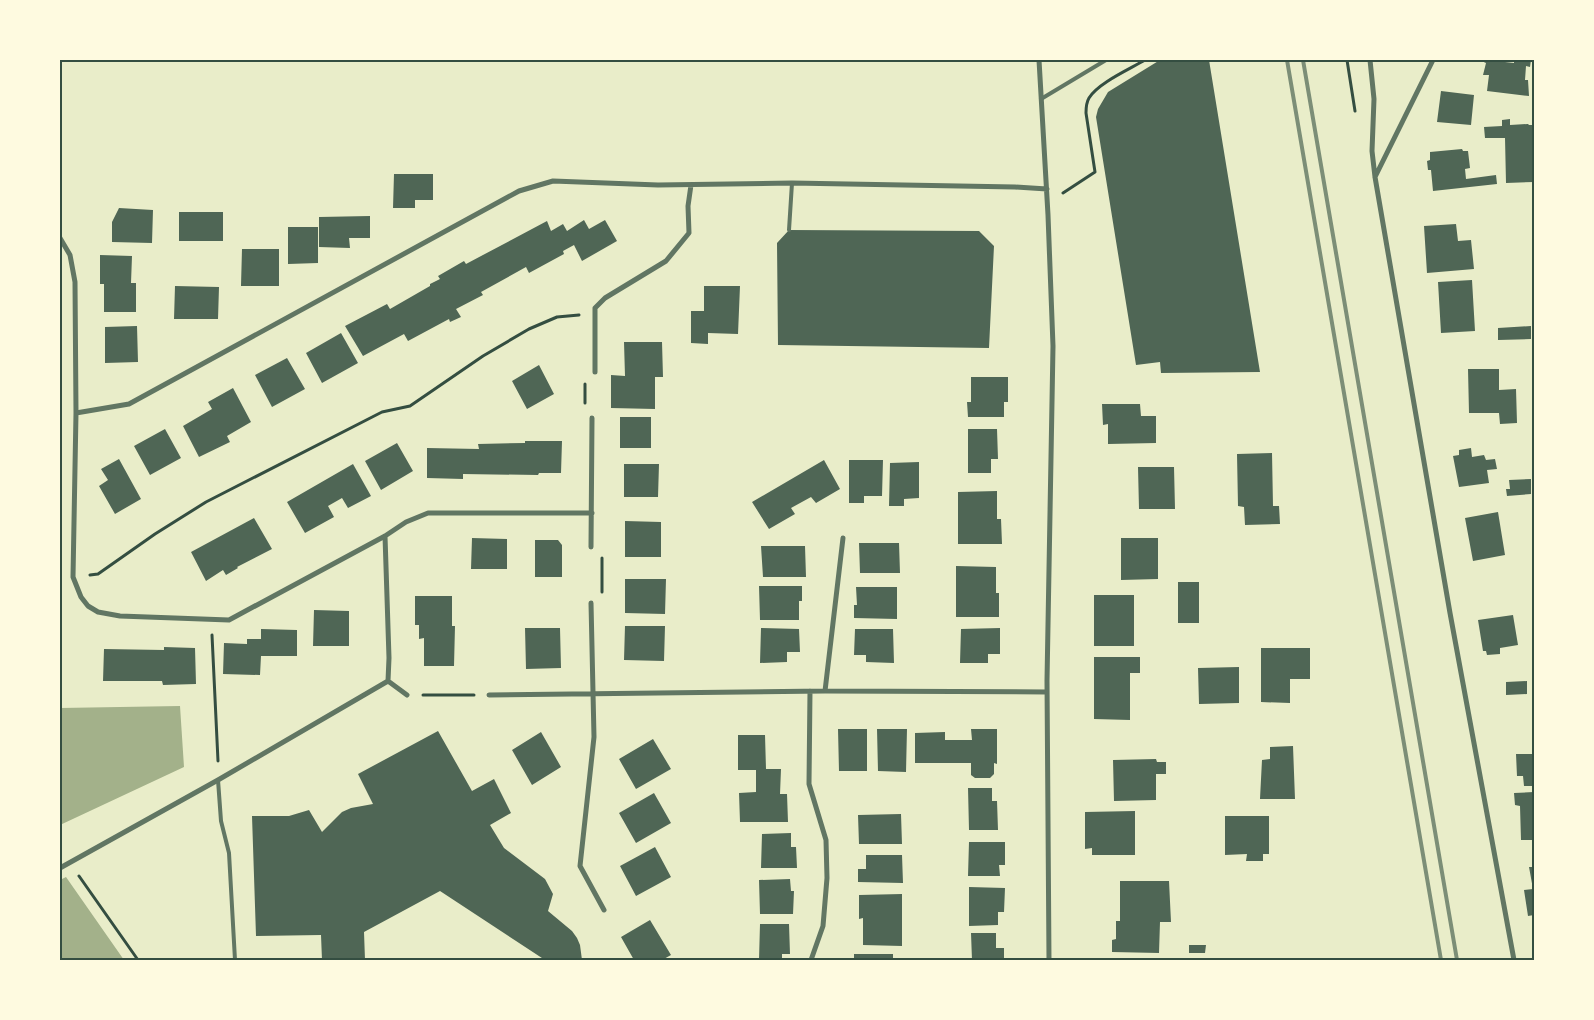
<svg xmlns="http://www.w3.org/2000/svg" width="1594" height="1020" viewBox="0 0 1594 1020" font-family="Poppins,sans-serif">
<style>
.water{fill:#a3b18a}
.building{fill:#4f6655}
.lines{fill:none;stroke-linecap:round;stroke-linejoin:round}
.path{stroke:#344e41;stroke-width:3}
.service{stroke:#617663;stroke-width:4}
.minor{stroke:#617663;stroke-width:5}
.rail{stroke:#7c8e77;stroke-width:4}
.neatline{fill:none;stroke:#344e41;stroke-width:2}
</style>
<rect width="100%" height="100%" fill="#e9edc9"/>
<path class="water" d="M180,706L184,767L60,825V708Z
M66,877L124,960H60V880Z"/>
<path class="building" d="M1160,60H1209L1260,372L1161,373L1160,362L1136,365L1096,117L1098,109L1108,92Z
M1479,60H1506L1505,62L1514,63V60H1531L1530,67L1526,66L1525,80H1528L1529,96L1487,91L1489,75H1483L1486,63Z
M1441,91L1474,95L1471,125L1437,122Z
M1510,119V125L1528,124L1529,125H1534V182L1506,183L1505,138H1485L1484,127L1502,126V120Z
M1462,149L1463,151H1468L1470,168L1465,169L1466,179L1496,175L1497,184L1433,191L1431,170H1428L1427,161L1430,160V152Z
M394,174H433V200H415V208H393Z
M119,208L153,210L152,243L112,242V222Z
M179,212H223V241H179Z
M370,216V238H349L350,248L319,247V217Z
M584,220L589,229L605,220L617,241L582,261L574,245L563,251L564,254L529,273L526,267L481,292L483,295L456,309L461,317L450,322L449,319L408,341L404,334L363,356L345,326L387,304L390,309L430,286V284L440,279L438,276L464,261L466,264L547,221L551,231L563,224L567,231Z
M1456,224L1458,241L1471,240L1474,269L1427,273L1424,226Z
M288,227H318V263L288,264Z
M789,230L979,231L994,246L989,348L778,345L777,243Z
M242,249H279V286H241Z
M100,255L132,256L131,283H136V312H104V284H100Z
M1472,280L1475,331L1441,333L1438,282Z
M175,286L219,287L218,319H174Z
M704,286H740L738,334L708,333V344L691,343V311H704Z
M137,326L138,362L105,363V327Z
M1531,326V339L1498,340V328Z
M341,333L358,363L322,383L306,353Z
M624,342H662L663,377H655V409L611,408V375L625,376Z
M287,358L305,389L272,407L255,375Z
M539,365L554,394L527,409L512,381Z
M1468,369H1499V390L1516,389L1517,423L1500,424L1499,413H1469Z
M971,377H1008V402H1004V417H968L967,402H971Z
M233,388L251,422L227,436L230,442L199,457L183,426L212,409L208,402Z
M1102,404H1140L1141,416H1156V443L1108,444V424L1103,425Z
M620,417H651V448H620Z
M165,429L181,458L150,475L134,446Z
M968,429H997L998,459H991V473H968Z
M525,441H562L561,473H539L538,475L463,474V479L427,478V448L479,449L478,444L525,443Z
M397,443L413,471L381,490L365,461Z
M1471,448L1472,457L1484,455L1486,460L1495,459L1497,469L1487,470L1489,483L1459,487L1453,456L1459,455V450Z
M1272,453L1273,506H1279L1280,524L1245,525L1244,507L1238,506L1237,454Z
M119,459L141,499L115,514L99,486L108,480L101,469Z
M824,460L840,489L816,503L811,497L791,508L795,514L769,529L752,502Z
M849,460H883L882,496H864V503H849Z
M919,462V498L904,499V506H889L890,463Z
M353,464L371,496L348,508L342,498L328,506L334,517L305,533L287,502Z
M624,464H659L658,497H624Z
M1138,467H1174L1175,509H1139Z
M1531,479V494L1507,496L1506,489H1510L1509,480Z
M997,491V519H1001L1002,544H958V492Z
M1498,512L1505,555L1473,561L1465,518Z
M254,518L272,549L237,567L238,568L226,575L223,570L206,581L191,552Z
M625,521L661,522V557H625Z
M472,538L507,539V569H471Z
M1121,538H1158V579L1121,580Z
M535,540H558L562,545V577H535Z
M859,543H899L900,573H860Z
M761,546H805L806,577H763Z
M956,566L996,567V593H999V617H956Z
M625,579H666L665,614L625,613Z
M1178,582H1199V623H1178Z
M759,586H802V601H799V620H760Z
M856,587H897V619L854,618V605H857Z
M1094,595H1134V646H1094Z
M415,596H452V626H455L454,666H424V638L419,639V625H415Z
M314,610L349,611V646H313Z
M1513,615L1518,645L1500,648V654L1487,655L1486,651H1483L1478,620Z
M625,626H665L664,661L624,660Z
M525,628H560L561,668L526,669Z
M761,628L799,629L800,652H787V662L760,663Z
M1000,628V654H988V663H960L961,629Z
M261,629L297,630V656H261L260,675L223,674L224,643L247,644V639H261Z
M855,629H893L894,663L866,662V655H854Z
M164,647L195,648L196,684L163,685L162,681H103L104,649L164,650Z
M1261,648H1310V679H1290V703L1261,702Z
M1094,657H1140V673H1130V720L1094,719Z
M1239,667V703L1199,704L1198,668Z
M1527,681V694L1506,695V682Z
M838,729H867V771H839Z
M877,729H907L906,772L878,771Z
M971,729H997V764L994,763V774L990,778H975L971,775V763H915V733L945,732V740H972Z
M438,731L472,791L494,779L511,813L490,825L504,848L545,879L553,894L548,911L572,931L577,938L580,945L582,960H545L440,891L364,932L365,960H322L321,935L256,936L252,816H289L309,810L322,832L342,812L351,808L373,804L358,774Z
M541,732L561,767L532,785L512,750Z
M738,735H765L766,769H781L780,794H787L788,822H740L739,793L756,792V770H738Z
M653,739L671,769L636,789L619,759Z
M1293,746L1295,799H1260L1262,760L1270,759V747Z
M1516,754H1534V786H1524L1523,776H1517Z
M1156,759L1157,762H1166V774H1156V800L1114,801L1113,760Z
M968,788H992V801H997L998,830H969Z
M1534,792V840H1521L1520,806L1515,805L1514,793Z
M654,793L671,823L636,843L619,813Z
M1135,811V855H1092V848L1085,849V812Z
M901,814L902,844H859L858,815Z
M1225,816H1269V854H1263V861H1246L1247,854L1225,855Z
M791,833V847H796L797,868H761L762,834Z
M969,842H1005V865H999L1000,876H968Z
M655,847L671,877L636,896L620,866Z
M866,855H902L903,883L858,882V869H866Z
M1529,867H1534V915L1528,916L1524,890L1533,889Z
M790,879L791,891H794L793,914H760L759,880Z
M1120,881H1169L1171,922H1160L1159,953L1112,952V940L1116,939V921H1120Z
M969,887L1005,888L1004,912H998V925L969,926Z
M902,894V946L863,945V918L859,919V895Z
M650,920L671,955L662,960H634L621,937Z
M760,924H789L790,954H782V960H759Z
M971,933H996V948H1004V960H972Z
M1189,945H1206L1205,953H1189Z
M854,954H893V960H854Z"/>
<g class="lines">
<path class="path" d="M1347,60L1355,111
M1063,193L1095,172L1086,113C1086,107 1086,103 1089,98C1098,83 1130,69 1145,60
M585,403V384
M90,575L98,574L155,534L206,502L382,412L410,406L483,356L529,329L557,317L579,315
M602,592V558
M212,635L218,761
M423,695H474
M79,876L138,960"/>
<path class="service" d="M1041,99L1106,60
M789,230L792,183
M218,780L221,821L229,853L235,960"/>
<path class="minor" d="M1039,60L1048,215L1053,346L1047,681L1049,960
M1370,60L1374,99L1372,151L1375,177L1450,613L1514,960
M1375,177L1433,60
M60,238L70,255L75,282L76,413L73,577L81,597L88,606L98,612L120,616L229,620L385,536L406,522L428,513H592
M595,372V308L605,298L666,261L689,233L688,206L691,185
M76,413L129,404L519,191L553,181L658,185L792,183L1015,187L1047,189
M385,536L389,658L388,681
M591,547L592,418
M591,603L594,737L580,866L604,910
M810,691L809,784L826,840L827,878L823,926L811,960
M825,691L843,538
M489,695L825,691L1047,692
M60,868L218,780L388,681L407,695"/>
<path class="rail" d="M1287,60L1441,960
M1303,60L1457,960"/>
</g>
<rect width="1594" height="1020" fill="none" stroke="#fefae0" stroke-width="122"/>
<rect x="61" y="61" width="1472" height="898" class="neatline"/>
</svg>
